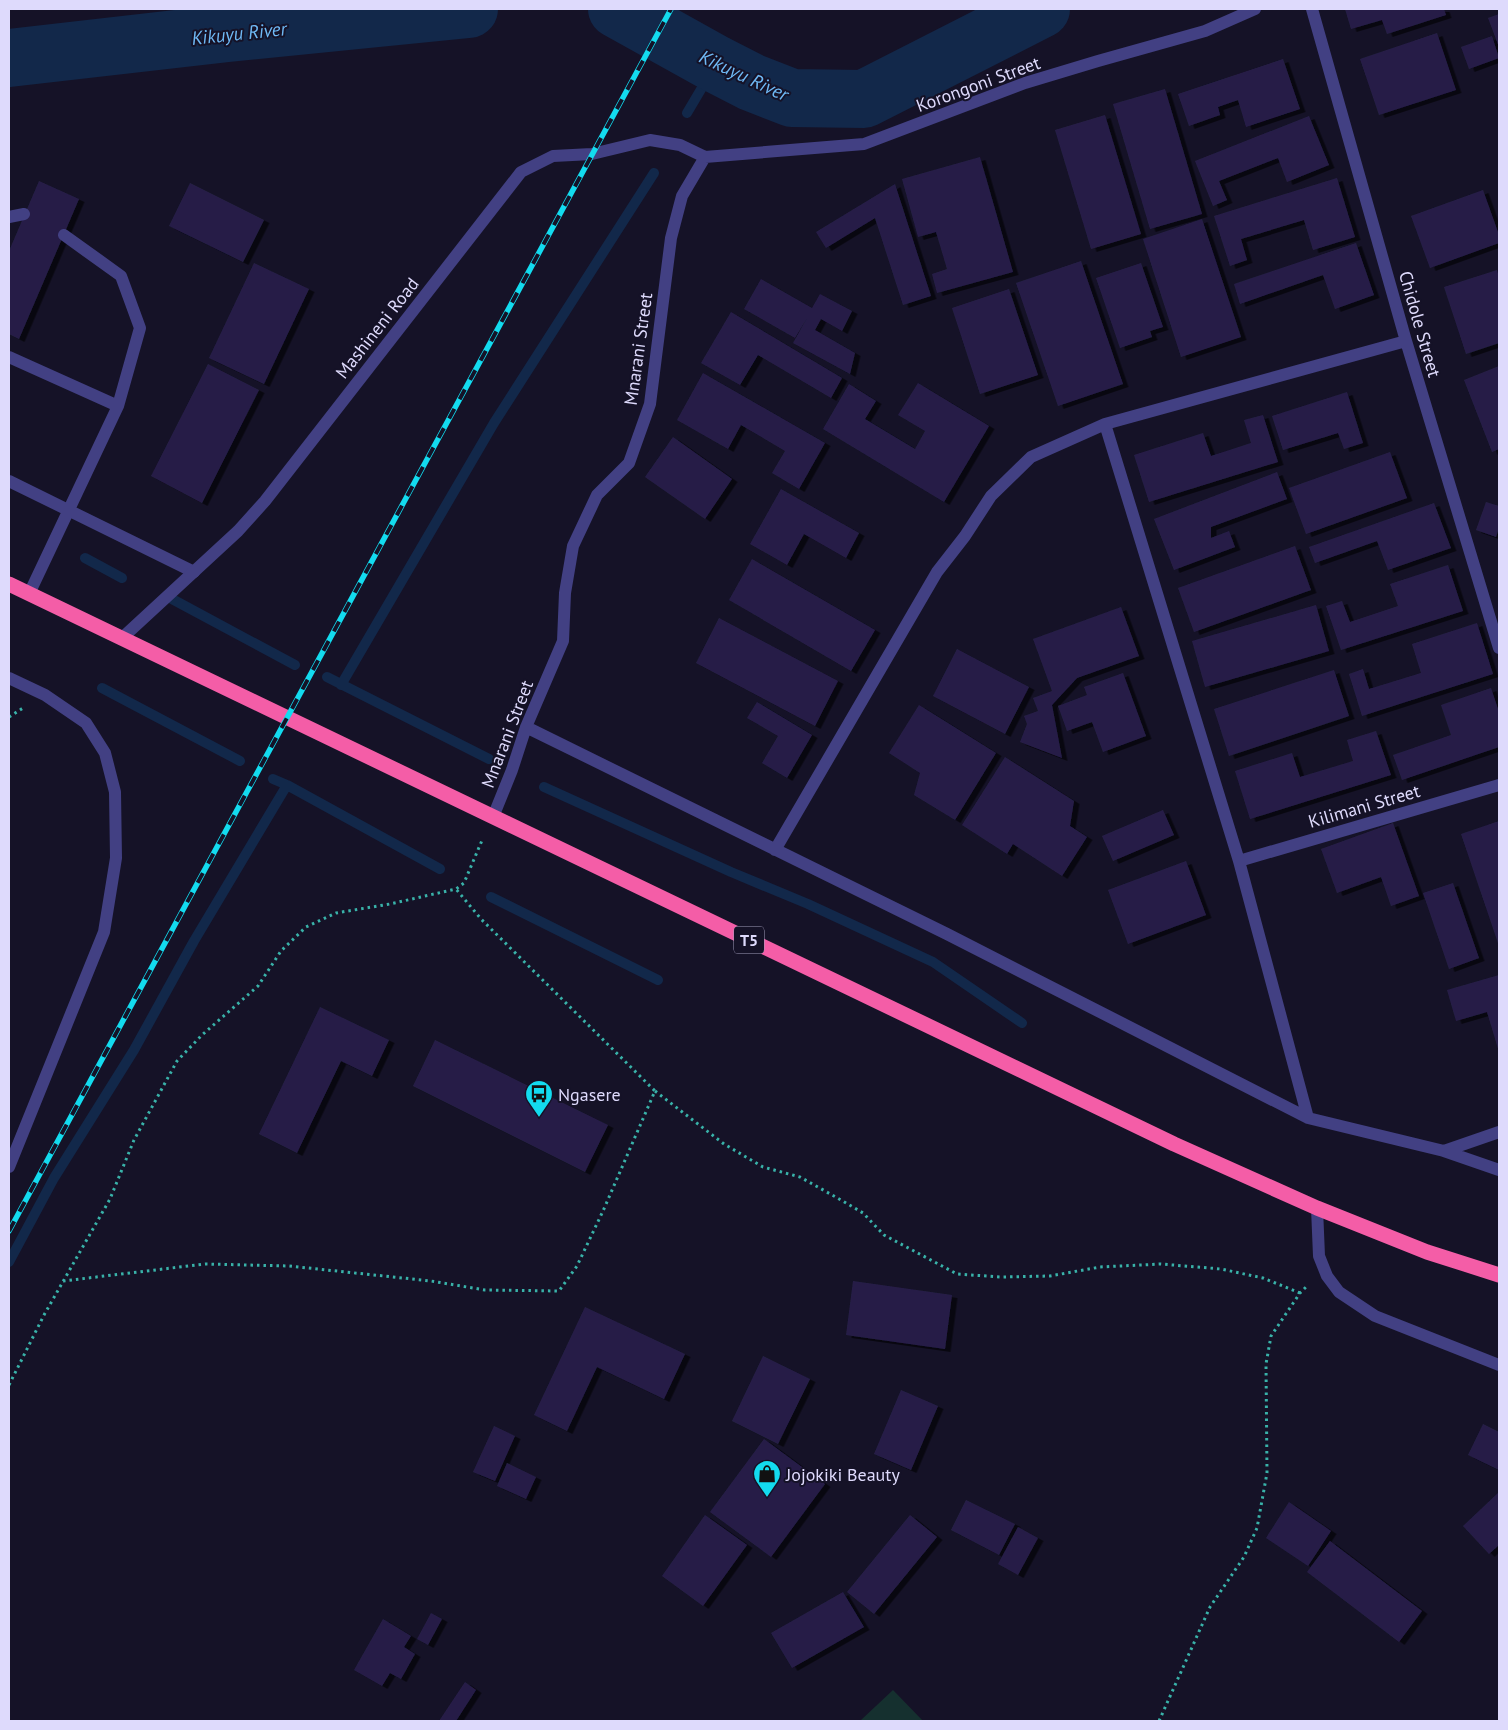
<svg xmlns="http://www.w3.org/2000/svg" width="1508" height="1730" viewBox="0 0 1508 1730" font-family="'PT Sans',sans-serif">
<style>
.green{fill:#15302f}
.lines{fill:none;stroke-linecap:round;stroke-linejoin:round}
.stream{stroke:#12284a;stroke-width:10}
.river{stroke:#12284a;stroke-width:58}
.building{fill:#261f47;filter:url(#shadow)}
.path{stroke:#39b2a9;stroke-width:3;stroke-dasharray:2.5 4;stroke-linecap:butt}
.lane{stroke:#424083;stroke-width:12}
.street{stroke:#424083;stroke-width:12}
.highway{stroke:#f45da7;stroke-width:15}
.rail-casing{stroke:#13dbef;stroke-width:5.5}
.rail{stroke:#151227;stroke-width:4;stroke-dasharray:11;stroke-linecap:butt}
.labels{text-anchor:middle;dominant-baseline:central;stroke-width:4;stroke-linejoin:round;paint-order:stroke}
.shield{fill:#151227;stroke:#a29ebc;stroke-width:1}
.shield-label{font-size:16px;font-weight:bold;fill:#dedafc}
.street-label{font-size:18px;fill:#dedafc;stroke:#151227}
.poi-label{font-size:18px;fill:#dedafc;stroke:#151227;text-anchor:start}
.water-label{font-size:19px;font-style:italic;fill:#6fb9f5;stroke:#151227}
</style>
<defs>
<filter id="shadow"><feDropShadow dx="5.5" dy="3" stdDeviation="0" flood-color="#0009"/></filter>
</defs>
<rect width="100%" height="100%" fill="#151227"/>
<path class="green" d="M893,1690L923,1721H860Z"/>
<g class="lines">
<path class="stream" d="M687,113L716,64
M85,558L122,578
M172,599L295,665
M327,677L489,759
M341,685L494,423L654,173
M102,688L240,761
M273,779L287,785L440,869
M544,787L731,872L808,904L933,962L1022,1023
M491,897L658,980
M9,1262L54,1178L134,1050L194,941L287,785"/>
<path class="river" d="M617,9L716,64L751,82L792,98L864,99L1041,9
M9,58L228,33L469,9"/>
</g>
<path class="building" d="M1345,9H1444L1446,15L1387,34L1382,20L1351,29Z
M1499,14V47L1488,18Z
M1437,33L1456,90L1379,115L1360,59Z
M1492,36L1499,58L1469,69L1461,47Z
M1283,59L1300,109L1246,127L1238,100L1218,107L1220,115L1189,126L1178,94Z
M1165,89L1202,214L1150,229L1113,104Z
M1105,115L1141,234L1091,249L1055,130Z
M1309,116L1329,165L1287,182L1278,158L1219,181L1227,200L1213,206L1195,161Z
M980,157L1013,272L937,293L932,274L947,269L936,232L918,237L902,179Z
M1337,178L1355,237L1313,250L1304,220L1241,239L1247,260L1230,266L1214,216Z
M39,181L79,199L19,339L9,334V251Z
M190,183L264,220L243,262L169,226Z
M895,184L931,296L903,305L875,218L826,248L816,232Z
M1483,190L1499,235V243L1430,268L1411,216Z
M1202,219L1241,337L1181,357L1143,239Z
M1356,243L1374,295L1335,309L1323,275L1240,304L1234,284Z
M1081,261L1123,384L1058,406L1016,283Z
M254,263L309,289L264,384L209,358Z
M1141,263L1163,327L1150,331L1152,337L1120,348L1096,278Z
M1497,270L1499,277V343L1466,354L1444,287Z
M761,279L812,308L820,294L852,311L842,331L821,319L815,330L855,353L850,374L793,343L807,318L795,338L744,309Z
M1009,289L1038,375L980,394L952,308Z
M731,312L842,378L831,398L758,355L740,385L701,363Z
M208,364L259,390L202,503L151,476Z
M1499,366V449L1492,452L1464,380Z
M703,373L825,443L799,489L772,473L785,451L741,425L728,449L677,420Z
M918,383L989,426L944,502L823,429L849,384L876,401L865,419L915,449L925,431L898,415Z
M1347,392L1363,443L1344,449L1338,433L1283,450L1272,416Z
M1263,415L1278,462L1149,502L1134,455L1203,433L1211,456L1251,443L1244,420Z
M673,437L732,479L705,519L645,477Z
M1390,452L1407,498L1306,534L1289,488Z
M1277,472L1287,499L1211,527V538L1229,531L1235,547L1174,570L1154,519Z
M781,489L859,533L846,558L804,534L787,565L750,544Z
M1486,502L1499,506V528L1496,537L1476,530Z
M1434,503L1451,548L1388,570L1377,541L1315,563L1309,547Z
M1295,546L1311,590L1194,632L1178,588Z
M752,559L875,630L851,671L729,600Z
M1448,565L1463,611L1341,650L1326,606L1342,601L1350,622L1398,606L1390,584Z
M1316,605L1329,651L1205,687L1192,641Z
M1121,607L1139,656L1077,678L1052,705L1062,758L1020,742L1027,724L1024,716L1038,711L1033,698L1052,691L1033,639Z
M719,618L838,681L815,726L696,663Z
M1477,623L1493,674L1362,716L1349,674L1363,669L1369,689L1421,673L1412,644Z
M957,649L1029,687L1005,734L933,696Z
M1334,670L1349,716L1229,756L1214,709Z
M1123,673L1146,736L1103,752L1092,722L1067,731L1058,706L1087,695L1084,687Z
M1491,688L1499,712V747L1402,780L1393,755L1451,735L1441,705Z
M757,702L812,735L787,778L762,763L778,736L747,718Z
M919,705L996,753L955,820L914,795L920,773L889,753Z
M1376,731L1391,775L1250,819L1235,771L1292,753L1300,777L1353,761L1347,740Z
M1005,757L1074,801L1070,826L1087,837L1062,876L1013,844L1007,854L962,825Z
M1163,810L1174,835L1113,861L1102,836Z
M1499,821V946L1461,834Z
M1393,823L1419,896L1391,906L1381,877L1337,893L1321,849Z
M1186,861L1206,915L1128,944L1108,890Z
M1453,883L1479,958L1449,969L1423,893Z
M1499,975V1052L1487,1012L1456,1021L1447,990Z
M320,1007L389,1040L372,1076L341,1061L297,1153L259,1134Z
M435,1040L608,1125L585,1172L413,1086Z
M853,1281L952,1295L945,1349L846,1335Z
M585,1307L685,1354L664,1399L597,1367L567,1431L534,1415Z
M763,1356L810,1379L778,1444L732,1421Z
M901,1390L938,1406L911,1470L874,1454Z
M1483,1424L1499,1432V1470L1468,1455Z
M494,1426L515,1436L495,1481L473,1472Z
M764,1439L825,1484L771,1557L710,1512Z
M507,1463L536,1477L526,1499L497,1486Z
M1499,1492V1545L1489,1554L1463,1526Z
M966,1500L1015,1524L999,1555L951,1530Z
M1289,1502L1331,1531L1308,1566L1266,1538Z
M705,1515L747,1545L703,1606L662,1576Z
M910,1515L937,1537L874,1614L847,1592Z
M1018,1527L1038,1538L1018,1575L998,1564Z
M1330,1541L1422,1611L1399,1642L1307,1572Z
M843,1592L864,1627L792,1668L771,1633Z
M431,1613L442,1619L428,1645L417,1639Z
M383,1619L411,1636L404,1647L415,1654L401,1679L390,1673L382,1686L354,1670Z
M465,1682L476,1690L456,1721H439Z"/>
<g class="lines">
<path class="path" d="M9,717L23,708
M655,1091L724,1144L763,1167L800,1177L841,1200L863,1213L884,1235L957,1274L1001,1277L1050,1276L1100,1267L1161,1264L1221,1269L1263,1278L1300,1293
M63,1281L205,1264L289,1266L431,1281L485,1290L559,1291L577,1266L603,1211L655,1091L481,919L456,889
M9,1385L44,1315L110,1199L134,1140L177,1061L202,1035L258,986L281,951L306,927L336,913L390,904L456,889L464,883L483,838
M1159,1721L1210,1607L1244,1557L1257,1528L1267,1473L1266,1364L1271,1336L1300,1293L1307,1286"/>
<path class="lane" d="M9,217L24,214
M9,357L118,406
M9,481L194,572
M29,594L118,406L140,328L121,276L64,235"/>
<path class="street" d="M1312,9L1406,341L1499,648
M705,157L864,144L1025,83L1098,61L1205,31L1255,9
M1105,424L1239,861L1308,1118
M121,639L238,531L265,501L521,172L553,156L592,154L650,140L680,145L705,157
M9,678L45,695L86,723L105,753L115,792L116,858L104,932L9,1167
M526,727L947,934L1308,1118L1444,1151L1499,1170
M493,817L512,770L526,727L563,641L565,593L573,546L597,495L629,463L650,404L671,238L682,196L705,157
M775,850L937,572L965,536L991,496L1031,457L1105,424L1406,341
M1239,861L1499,785
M1444,1151L1499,1132
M1317,1208L1319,1256L1327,1276L1339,1292L1375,1316L1499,1365"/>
<path class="highway" d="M9,584L1174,1144L1317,1208L1427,1252L1499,1275"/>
<defs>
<path id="rail" d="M9,1231L671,9"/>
</defs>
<use href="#rail" class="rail-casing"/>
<use href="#rail" class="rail"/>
</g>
<defs>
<symbol id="bus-pin" viewBox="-11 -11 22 30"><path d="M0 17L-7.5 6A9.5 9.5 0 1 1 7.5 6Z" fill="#13dbef" stroke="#151227"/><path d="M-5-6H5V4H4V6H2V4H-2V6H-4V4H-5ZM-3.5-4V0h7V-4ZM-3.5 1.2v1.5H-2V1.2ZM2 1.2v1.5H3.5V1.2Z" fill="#111"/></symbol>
<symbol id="shop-pin" viewBox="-11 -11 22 30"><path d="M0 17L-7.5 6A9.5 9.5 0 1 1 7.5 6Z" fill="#13dbef" stroke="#151227"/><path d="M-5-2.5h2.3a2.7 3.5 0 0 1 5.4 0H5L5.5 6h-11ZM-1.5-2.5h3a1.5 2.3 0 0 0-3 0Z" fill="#111"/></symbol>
</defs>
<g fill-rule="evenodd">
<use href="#bus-pin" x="523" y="1078" width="32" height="43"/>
<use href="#shop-pin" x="751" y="1458" width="32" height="43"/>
</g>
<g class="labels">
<rect class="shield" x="734" y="926.5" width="30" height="27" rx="4"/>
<g class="shield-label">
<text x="749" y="940">T5</text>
</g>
<g class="street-label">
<text transform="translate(978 84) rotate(-20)">Korongoni Street</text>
<text transform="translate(1420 324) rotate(74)">Chidole Street</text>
<text transform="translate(377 328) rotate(-52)">Mashineni Road</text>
<text transform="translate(638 349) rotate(-82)">Mnarani Street</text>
<text transform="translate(507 734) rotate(-69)">Mnarani Street</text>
<text transform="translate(1364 806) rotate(-16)">Kilimani Street</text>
</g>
<g class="poi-label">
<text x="558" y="1094">Ngasere</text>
<text x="786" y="1474">Jojokiki Beauty</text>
</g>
<g class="water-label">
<text transform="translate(239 33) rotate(-6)">Kikuyu River</text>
<text transform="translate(744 75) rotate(25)">Kikuyu River</text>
</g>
</g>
<rect width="1508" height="1730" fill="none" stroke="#dedafc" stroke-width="20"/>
</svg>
